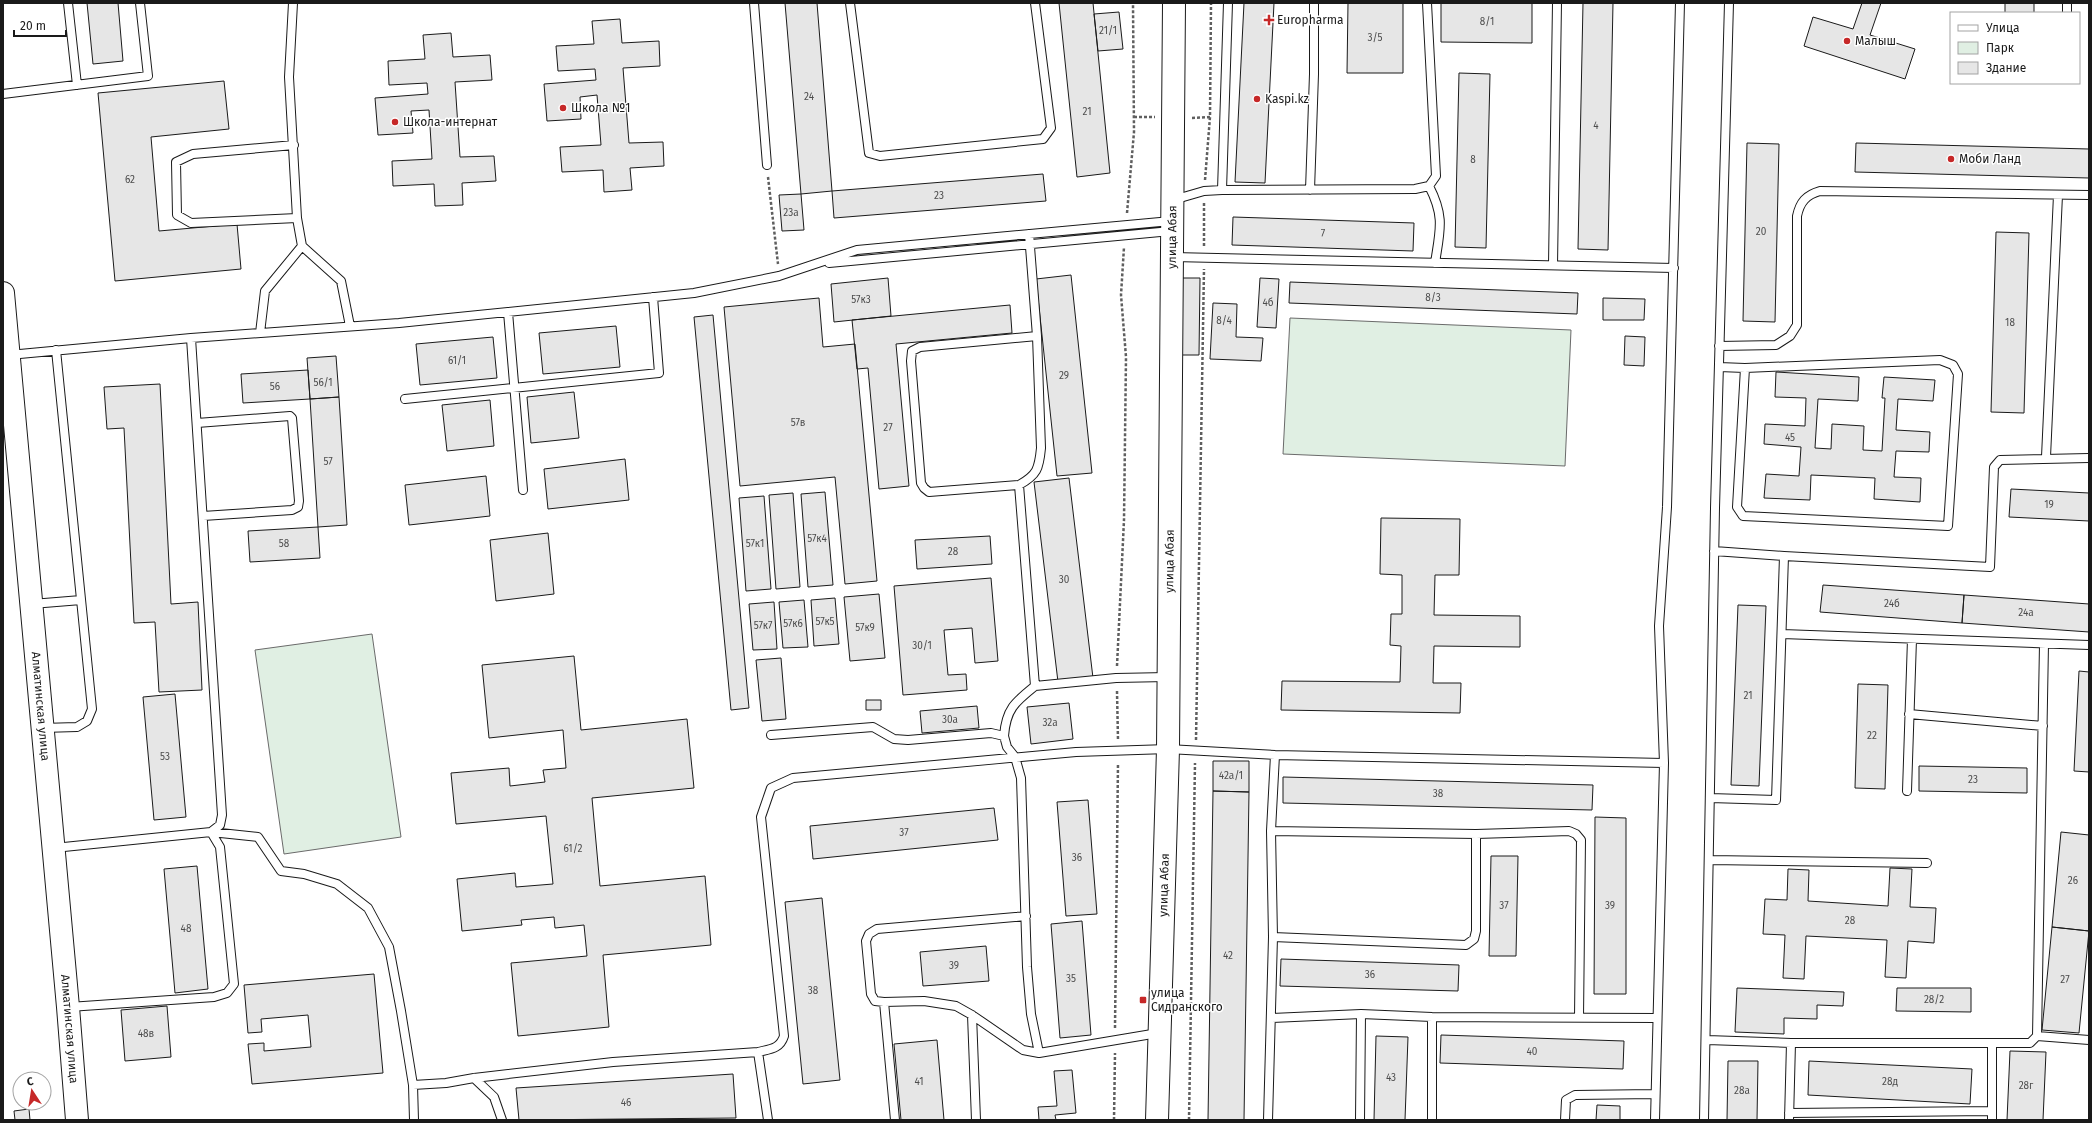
<svg xmlns="http://www.w3.org/2000/svg" width="2092" height="1123" viewBox="0 0 2092 1123" font-family="'Fira Sans',sans-serif">
<style>
.green{fill:#e0efe3;stroke:#6a6a6a}
.building{fill:#e6e6e6;stroke:#1a1a1a}
.lines{fill:none;stroke-linecap:round;stroke-linejoin:round}
.lane-casing{stroke:#1a1a1a;stroke-width:10}
.secondary-casing{stroke:#1a1a1a;stroke-width:24}
.path{stroke:#5f5f5f;stroke-width:2.5;stroke-dasharray:3 2;stroke-linecap:butt}
.lane{stroke:#fff;stroke-width:8}
.secondary{stroke:#fff;stroke-width:22}
.poi-dot{fill:#c62828;stroke:#fff;stroke-width:1.5}
.labels{text-anchor:middle;dominant-baseline:central;stroke-width:3;stroke-linejoin:round;paint-order:stroke}
.number-label{font-size:10px;fill:#4d4d4d}
.poi-label{font-size:12px;fill:#1a1a1a;stroke:#fff;text-anchor:start}
.street-label{font-size:12px;fill:#1a1a1a;stroke:#fff}
</style>
<rect width="100%" height="100%" fill="#fff"/>
<path class="green" d="M1290,318L1571,330L1565,466L1283,454Z
M372,634L401,837L284,854L255,650Z"/>
<path class="building" d="M87,3H118L123,61L93,64Z
M785,3H817L832,191L801,194Z
M1059,3H1093L1110,173L1077,177Z
M1244,3H1274L1265,183L1235,182Z
M1348,3H1403V73H1347Z
M1441,3H1532V43L1441,42Z
M1583,3H1613L1608,250L1578,249Z
M1862,3H1881L1870,35L1915,49L1905,79L1804,46L1813,17L1853,29Z
M2005,3H2034V13H2005Z
M1119,12L1123,49L1098,51L1094,14Z
M620,19L622,43L659,41L660,66L623,68L629,143L663,142L664,166L630,168L632,190L604,192L603,170L562,172L560,147L601,145L597,95L580,97L581,119L547,121L544,84L596,80L595,69L558,71L556,46L594,44L592,21Z
M451,33L453,57L490,55L492,80L455,82L460,157L494,156L496,181L462,183L463,205L435,206L434,184L393,186L392,161L432,159L429,110L411,111L413,133L378,135L375,98L428,94L427,83L389,85L388,61L425,59L423,35Z
M1459,73L1490,74L1486,248L1455,247Z
M224,81L229,129L151,137L159,231L237,224L241,269L115,281L98,93Z
M1747,143L1779,144L1775,322L1743,321Z
M1856,143L2089,149V178L1855,172Z
M1043,174L1046,201L834,218L832,191Z
M801,194L804,230L782,231L779,195Z
M1233,217L1414,223L1413,251L1232,245Z
M1996,232L2029,233L2024,413L1991,412Z
M1071,275L1092,473L1057,476L1036,279Z
M888,278L891,316L834,322L831,284Z
M1180,278H1200L1199,355H1180Z
M1260,278L1279,279L1276,328L1257,327Z
M1290,282L1578,293L1577,314L1289,303Z
M819,298L823,347L855,344L877,581L845,584L835,477L740,486L724,307Z
M1603,298L1645,299L1644,320H1603Z
M1213,303L1237,304L1236,337L1263,338L1261,361L1210,359Z
M1010,305L1012,333L896,344L909,486L879,489L868,368L857,369L852,320Z
M713,315L749,708L731,710L694,317Z
M616,326L620,367L543,374L539,333Z
M1625,336L1645,337L1644,366L1624,365Z
M493,337L497,378L420,385L416,344Z
M336,356L339,397L310,399L307,358Z
M308,370L310,399L243,403L241,374Z
M1776,372L1859,377L1858,401L1818,399L1815,448L1831,449L1832,424L1864,426L1863,450L1882,451L1885,398H1882L1884,377L1935,380L1933,401L1898,399L1896,430L1930,432L1929,452L1896,451L1894,477L1921,478L1920,502L1874,499L1875,478L1811,475L1810,500L1764,498L1766,474L1799,476L1801,447L1764,444L1765,424L1805,426L1806,398L1775,397Z
M160,384L171,604L198,602L202,690L159,692L155,622L134,623L124,428L107,429L104,387Z
M574,392L579,438L531,443L527,397Z
M339,397L347,525L318,527L310,399Z
M490,400L494,446L447,451L442,405Z
M625,459L629,500L548,509L544,469Z
M486,476L490,516L409,525L405,485Z
M1069,478L1093,678L1058,682L1034,482Z
M2011,489L2089,493V521L2009,517Z
M825,492L833,585L808,587L801,494Z
M793,493L800,587L776,589L769,495Z
M764,496L771,589L746,591L739,498Z
M1381,518L1460,519L1459,575H1435L1434,615L1520,616V647L1434,646L1433,683H1461L1460,713L1281,710L1282,681L1400,682L1401,646L1390,645L1391,614H1402V575L1380,574Z
M318,527L320,558L250,562L248,531Z
M548,533L554,594L496,601L490,540Z
M990,536L992,564L917,569L915,540Z
M991,578L998,661L975,663L972,628L944,630L948,675L966,674L967,690L903,695L894,586Z
M1823,585L1964,595L1962,623L1820,612Z
M879,594L885,658L850,661L844,597Z
M1964,595L2089,604V632L1962,623Z
M835,598L839,644L814,646L811,600Z
M804,600L808,647L783,648L779,602Z
M774,602L777,649L753,650L749,604Z
M1738,605L1766,606L1759,786L1731,785Z
M574,656L581,730L687,719L694,788L592,798L600,886L705,876L711,945L603,955L609,1027L518,1036L511,963L587,956L584,925L555,928L554,917L521,920L522,925L462,931L457,879L515,873L516,887L553,884L546,816L456,824L451,773L509,768L510,786L545,782L543,770L566,768L563,730L489,738L482,665Z
M781,658L786,719L762,721L756,660Z
M2079,671L2089,672V772L2074,771Z
M1858,684L1888,685L1885,789L1855,788Z
M175,694L186,817L154,820L143,697Z
M866,700H881V710H866Z
M1069,703L1073,739L1031,744L1027,707Z
M977,706L979,728L922,733L920,711Z
M1213,761H1249V792L1213,791Z
M1919,766L2027,768V793L1919,791Z
M1283,777L1593,785L1592,810L1283,803Z
M1213,791L1249,792L1244,1120H1208Z
M1088,800L1097,914L1066,916L1057,802Z
M994,808L998,840L813,859L810,826Z
M1595,817L1626,818V994H1594Z
M2061,832L2089,835V931L2052,927Z
M1491,856H1518L1516,956H1489Z
M197,866L208,989L175,993L164,869Z
M1890,868L1912,869L1910,907L1936,908L1934,943L1908,941L1906,978L1885,977L1887,940L1806,936L1804,979L1783,978L1785,935L1763,934L1765,899L1787,900L1788,869L1809,870L1808,901L1888,906Z
M822,898L840,1080L803,1084L785,902Z
M1082,921L1091,1035L1060,1038L1051,924Z
M2052,927L2089,931L2079,1033L2042,1030Z
M986,946L989,981L923,986L920,952Z
M1281,959L1459,965L1458,991L1280,986Z
M374,974L383,1073L252,1084L248,1044L264,1043V1051L311,1047L308,1015L261,1019L262,1032L248,1033L244,985Z
M1737,988L1844,992L1843,1006L1817,1005V1019L1784,1018V1034L1735,1032Z
M1897,988H1971V1012L1896,1011Z
M167,1006L171,1057L125,1061L121,1010Z
M1441,1035L1624,1041L1623,1069L1440,1063Z
M1376,1036L1408,1037L1405,1120H1374Z
M937,1040L944,1120H901L894,1044Z
M2010,1051L2046,1052L2043,1120H2007Z
M1728,1061H1758L1757,1120H1727Z
M1809,1061L1972,1069L1970,1104L1808,1095Z
M1072,1070L1076,1113L1055,1115L1056,1120H1039L1038,1107L1057,1106L1054,1071Z
M733,1074L736,1118L519,1120L516,1088Z
M1597,1105L1620,1106V1120H1596Z
M29,1109L30,1120H15L14,1111Z"/>
<g class="lines">
<defs>
<path id="lane" d="M68,3L77,85
M293,3L289,77L297,218L302,246L341,281L350,326
M754,3L767,165
M850,3L869,153L880,156L1043,139L1051,128L1035,3
M2067,13V3
M3,94L148,76L140,3
M294,145L193,154L176,162L177,215L191,223L297,218
M1429,186C1445,217 1440,230 1435,263
M1222,190L1415,189L1429,186L1436,176L1427,3
M1310,190L1314,74V3
M1173,200L1204,191L1222,190L1228,3
M1173,257L1674,268
M829,263L1171,231
M1553,265L1557,3
M508,312L523,490
M260,333L265,291L302,246
M1719,346L1776,345L1790,336L1797,325V216C1800,202 1806,195 1820,191L2089,195
M9,355L191,338L399,323L694,293L779,276L857,250L1171,221
M1719,367L1745,368L1940,360L1953,365L1958,374L1948,526L1743,516L1737,507L1745,368
M405,399L659,373L653,297
M197,423L290,416L292,418L299,501L298,507L292,510L203,516
M2046,457L2058,195
M1019,485L929,492L924,488L921,483L911,361L912,351L920,347L1037,336
M1714,551L1784,556L1990,567L1994,467L2000,460L2089,458
M32,604L81,600
M1782,634L2089,645
M1035,686L1116,678L1167,677
M1909,714L2043,726
M42,728L77,727L87,721L92,709L56,350
M771,735L873,727L894,739L908,740L991,733L1004,736L1007,747L1015,757L1021,778L1027,967L1031,1014L1039,1053
M1004,736C1006,709 1015,702 1035,686L1019,485C1037,475 1039,469 1041,448L1037,336L1029,234
M1907,791L1912,639
M1710,798L1776,800L1784,556
M1271,831L1476,834L1569,831L1576,834L1581,840L1579,1017
M54,848L211,832L220,825L222,815L191,338
M1709,860L1927,863
M1026,916L877,929L869,934L866,941L871,994L875,1001L884,1002L924,1001L956,1006L972,1015L1023,1050L1039,1053L1158,1033
M1273,937L1466,945L1474,939L1476,931V834
M884,1002L895,1120
M69,1007L214,997L227,993L234,984L220,847L211,832L258,837L281,871L304,874L337,884L368,908L389,947L401,1011L413,1085
M972,1015L976,1120
M1432,1017V1120
M1272,1018L1361,1014L1432,1017L1657,1018
M2037,1036L2089,1040
M1707,1040L1791,1043H2030L2037,1036L2044,644
M758,1052L768,1120
M474,1078L494,1097L502,1120
M1789,1113L1992,1111
M414,1120L413,1085L446,1083L474,1078L613,1062L758,1052C770,1049 780,1049 784,1036L761,817L771,788L793,778L1076,752L1168,749L1275,755L1664,763
M1268,1120L1273,937L1271,831L1275,755
M1360,1120L1361,1014
M1565,1120L1566,1100L1575,1095L1655,1094
M1655,1120L1664,763L1659,626L1667,507L1680,3
M1704,1120L1715,508L1729,3
M1789,1120L1791,1043
M1992,1120V1044"/>
<g id="secondary">
<path id="s1" d="M3,293L68,1007L77,1120"/>
<path id="s2" d="M1157,1120L1168,749L1174,3"/>
</g>
</defs>
<use href="#lane" class="lane-casing"/>
<use href="#secondary" class="secondary-casing"/>
<path class="path" d="M1134,117H1155
M1192,118L1210,117L1211,3
M768,177L778,264
M1205,180L1210,117
M1127,213L1134,132L1133,3
M1204,246V203
M1117,666L1124,520L1126,357L1121,295L1124,247
M1117,691L1118,740
M1196,740L1204,269
M1115,1028L1118,763
M1114,1120L1115,1053
M1189,1120L1195,763"/>
<use href="#lane" class="lane"/>
<use href="#secondary" class="secondary"/>
</g>
<g class="poi-dot">
<path d="M1267 14h4v4h4v4h-4v4h-4v-4h-4v-4h4z"/>
<circle cx="1847" cy="41" r="4"/>
<circle cx="1257" cy="99" r="4"/>
<circle cx="563" cy="108" r="4"/>
<circle cx="395" cy="122" r="4"/>
<circle cx="1951" cy="159" r="4"/>
<rect x="1139" y="996" width="8" height="8" rx="2"/>
</g>
<g class="labels">
<g class="number-label">
<text x="1487" y="22">8/1</text>
<text x="1108" y="31">21/1</text>
<text x="1375" y="38">3/5</text>
<text x="809" y="97">24</text>
<text x="1087" y="112">21</text>
<text x="1596" y="126">4</text>
<text x="1473" y="160">8</text>
<text x="130" y="180">62</text>
<text x="939" y="196">23</text>
<text x="791" y="213">23а</text>
<text x="1761" y="232">20</text>
<text x="1323" y="234">7</text>
<text x="1433" y="298">8/3</text>
<text x="861" y="300">57к3</text>
<text x="1268" y="303">4б</text>
<text x="1224" y="321">8/4</text>
<text x="2010" y="323">18</text>
<text x="457" y="361">61/1</text>
<text x="1064" y="376">29</text>
<text x="323" y="383">56/1</text>
<text x="275" y="387">56</text>
<text x="798" y="423">57в</text>
<text x="888" y="428">27</text>
<text x="1790" y="438">45</text>
<text x="328" y="462">57</text>
<text x="2049" y="505">19</text>
<text x="817" y="539">57к4</text>
<text x="284" y="544">58</text>
<text x="755" y="544">57к1</text>
<text x="953" y="552">28</text>
<text x="1064" y="580">30</text>
<text x="1892" y="604">24б</text>
<text x="2026" y="613">24а</text>
<text x="825" y="622">57к5</text>
<text x="793" y="624">57к6</text>
<text x="763" y="626">57к7</text>
<text x="865" y="628">57к9</text>
<text x="922" y="646">30/1</text>
<text x="1748" y="696">21</text>
<text x="950" y="720">30а</text>
<text x="1050" y="723">32а</text>
<text x="1872" y="736">22</text>
<text x="165" y="757">53</text>
<text x="1231" y="776">42а/1</text>
<text x="1973" y="780">23</text>
<text x="1438" y="794">38</text>
<text x="904" y="833">37</text>
<text x="573" y="849">61/2</text>
<text x="1077" y="858">36</text>
<text x="2073" y="881">26</text>
<text x="1504" y="906">37</text>
<text x="1610" y="906">39</text>
<text x="1850" y="921">28</text>
<text x="186" y="929">48</text>
<text x="1228" y="956">42</text>
<text x="954" y="966">39</text>
<text x="1370" y="975">36</text>
<text x="1071" y="979">35</text>
<text x="2065" y="980">27</text>
<text x="813" y="991">38</text>
<text x="1934" y="1000">28/2</text>
<text x="146" y="1034">48в</text>
<text x="1532" y="1052">40</text>
<text x="1391" y="1078">43</text>
<text x="919" y="1082">41</text>
<text x="1890" y="1082">28д</text>
<text x="2026" y="1086">28г</text>
<text x="1742" y="1091">28а</text>
<text x="626" y="1103">46</text>
</g>
<g class="poi-label">
<text x="1277" y="20">Europharma</text>
<text x="1855" y="41">Малыш</text>
<text x="1265" y="99">Kaspi.kz</text>
<text x="571" y="108">Школа №1</text>
<text x="403" y="122">Школа-интернат</text>
<text x="1959" y="159">Моби Ланд</text>
<text x="1151" y="993">улица<tspan x="1151" dy="14">Сидранского</tspan></text>
</g>
<g class="street-label">
<text stroke="none"><textPath href="#s2" startOffset="883">улица Абая</textPath></text>
<text stroke="none"><textPath href="#s2" startOffset="559">улица Абая</textPath></text>
<text stroke="none"><textPath href="#s1" startOffset="415">Алматинская улица</textPath></text>
<text stroke="none"><textPath href="#s2" startOffset="235">улица Абая</textPath></text>
<text stroke="none"><textPath href="#s1" startOffset="739">Алматинская улица</textPath></text>
</g>
</g>
<rect width="2092" height="1123" fill="none" stroke="#1a1a1a" stroke-width="8"/>
<rect x="1950" y="12" width="130" height="72" fill="#ffffff" stroke="#a3a3a3"/>
<rect x="1958" y="25" width="20" height="6" fill="#ffffff" stroke="#a3a3a3"/>
<text x="1986" y="32" font-size="12" fill="#1a1a1a">Улица</text>
<rect x="1958" y="42" width="20" height="12" fill="#e0efe3" stroke="#a3a3a3"/>
<text x="1986" y="52" font-size="12" fill="#1a1a1a">Парк</text>
<rect x="1958" y="62" width="20" height="12" fill="#e6e6e6" stroke="#a3a3a3"/>
<text x="1986" y="72" font-size="12" fill="#1a1a1a">Здание</text>
<g transform="translate(32 1091) rotate(348)"><circle r="19" fill="#ffffff" stroke="#a3a3a3"/>
<path d="M0-3L7 15L0 10L-7 15Z" fill="#c62828"/>
<text y="-6" font-size="11" font-weight="bold" text-anchor="middle" fill="#1a1a1a">С</text>
</g>
<path d="M14 30v6h52v-6" fill="none" stroke="#1a1a1a" stroke-width="2"/>
<text x="20" y="30" font-size="12" fill="#1a1a1a" stroke="#ffffff" stroke-width="3" paint-order="stroke">20 m</text>
</svg>
